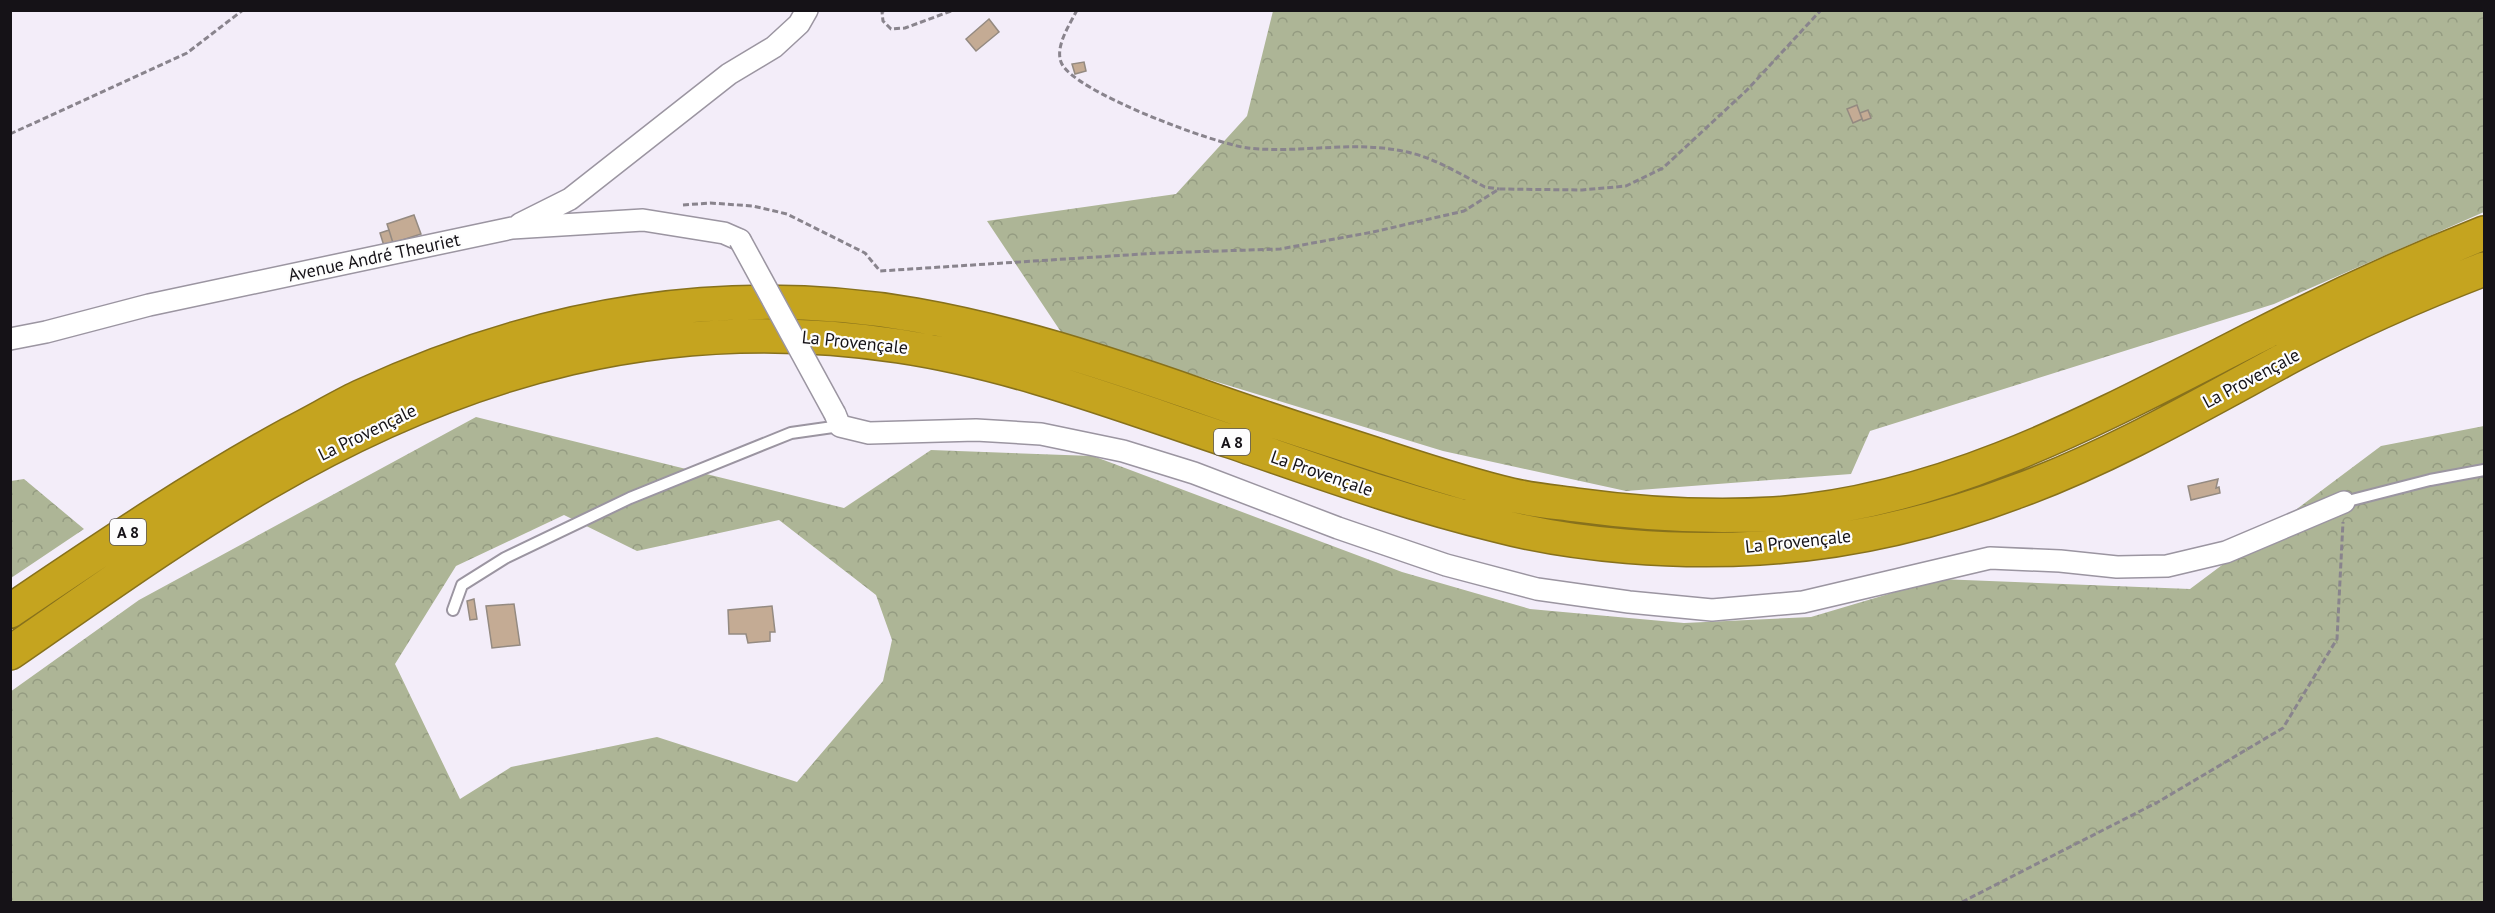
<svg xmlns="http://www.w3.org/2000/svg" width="2495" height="913" viewBox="0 0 2495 913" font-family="'PT Sans',sans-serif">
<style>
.forest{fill:url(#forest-crowns);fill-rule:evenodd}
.building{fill:#c4ab94;stroke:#948a81;stroke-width:1.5}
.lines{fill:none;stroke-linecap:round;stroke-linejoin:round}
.lane-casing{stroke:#9b95a1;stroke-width:14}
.street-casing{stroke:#9b95a1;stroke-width:24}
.highway-casing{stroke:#87711c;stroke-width:36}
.path{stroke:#89848d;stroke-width:3;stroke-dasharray:6 3;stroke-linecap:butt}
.lane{stroke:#fff;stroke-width:10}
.street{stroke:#fff;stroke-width:21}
.highway{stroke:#c5a41f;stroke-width:33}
.street-bridge-casing{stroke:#9b95a1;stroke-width:24;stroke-linecap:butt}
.street-bridge{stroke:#fff;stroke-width:21}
.labels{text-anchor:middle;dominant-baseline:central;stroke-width:4.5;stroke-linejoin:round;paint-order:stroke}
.shield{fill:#fdfdfd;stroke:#5b585c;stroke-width:1.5}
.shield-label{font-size:16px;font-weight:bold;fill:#151217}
.street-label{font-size:18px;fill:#151217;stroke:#fdfdfd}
</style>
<defs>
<pattern id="forest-crowns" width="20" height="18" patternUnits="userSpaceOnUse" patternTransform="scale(1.5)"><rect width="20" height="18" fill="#adb596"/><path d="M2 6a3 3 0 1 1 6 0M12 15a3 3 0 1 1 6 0" fill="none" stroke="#949b81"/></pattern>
</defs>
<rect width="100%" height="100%" fill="#f3edf9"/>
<path class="forest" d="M1273,11H2484V212L2274,304L1870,431L1851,474L1626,491L1443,451L1063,335L987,221L1176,194L1247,116Z
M476,417L844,508L931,450L1093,456L1402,572L1530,609L1684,623L1811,617L1939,579L2190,589L2381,446L2484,426V902H11L10,692L139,600ZM564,515L637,551L779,520L876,595L892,640L883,681L797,782L657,737L511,767L460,799L395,664L456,566Z
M24,479L84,529L11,578V481Z"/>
<path class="building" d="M989,19L999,32L976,51L966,39Z
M1084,62L1086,71L1075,74L1072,64Z
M1857,105L1862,119L1853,123L1847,109Z
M1868,110L1871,118L1863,121L1860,113Z
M414,215L421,234L393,243L387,224Z
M389,230L393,243L384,246L380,233Z
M2218,479L2216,488L2219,487L2220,493L2191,500L2188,486Z
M474,599L477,619L470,620L467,601Z
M514,604L520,645L492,648L486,606Z
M772,606L775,632H770V641L748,643L746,634H729L728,610Z"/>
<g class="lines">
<defs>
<path id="lane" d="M2344,502L2430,480L2484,470
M453,610L462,585L505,558L630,498L791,433L840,426"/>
<path id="street" d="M520,224L570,199L729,74L774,47L799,24L807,10
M10,339L46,332L149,305L512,228L643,220L724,233L740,240
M835,414L840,426L869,433L976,430L1041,434L1123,451L1194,473L1338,528L1446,565L1537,589L1629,602L1712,610L1803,602L1990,558L2060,561L2117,567L2167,566L2226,552L2344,502"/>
<path id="highway" d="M10,611C102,549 193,487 290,434C314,422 337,408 360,397C537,315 722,282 915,315C1012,332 1103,362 1195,394C1254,415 1312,434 1371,453C1417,468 1464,484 1511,495C1532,500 1554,502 1576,505C1642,514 1708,518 1774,514C1949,502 2103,415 2256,337C2330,299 2406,264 2484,233
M10,653C94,595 177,535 265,484C465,367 667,311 899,346C1013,363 1122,405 1230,441C1318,471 1405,503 1496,525C1576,546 1677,553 1759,548C1847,543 1936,522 2018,491C2113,456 2202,404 2291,356C2353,323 2419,294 2484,269"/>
</defs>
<use href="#lane" class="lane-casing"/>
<use href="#street" class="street-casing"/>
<use href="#highway" class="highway-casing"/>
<path class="path" d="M885,10L882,12L883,21L891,29L905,28L954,10
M1077,10C1070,24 1055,46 1061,62C1071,91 1215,144 1248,148C1302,154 1357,139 1411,153C1436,159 1462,175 1485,187L1499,189
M10,134L187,53L243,10
M683,205L710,203L753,206L787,214L865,253L880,271L1158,253L1280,249L1373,232L1464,211L1499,189L1582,190L1626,186L1663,168L1747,90L1821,10
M1962,902L2158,802L2283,728L2337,639L2343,522"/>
<use href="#lane" class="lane"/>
<use href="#street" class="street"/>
<use href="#highway" class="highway"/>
<defs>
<path id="street-bridge" d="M740,240L835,414"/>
</defs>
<use href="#street-bridge" class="street-bridge-casing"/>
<use href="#street-bridge" class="street-bridge"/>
</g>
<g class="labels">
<g class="shield">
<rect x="1214" y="429" width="36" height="26" rx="4.5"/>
<rect x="110" y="519" width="36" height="26" rx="4.5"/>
</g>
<g class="shield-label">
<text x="1232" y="442">A 8</text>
<text x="128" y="532">A 8</text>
</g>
<g class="street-label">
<text transform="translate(374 257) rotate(-12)">Avenue André Theuriet</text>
<text transform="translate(855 342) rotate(6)">La Provençale</text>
<text transform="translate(2251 378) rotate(-28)">La Provençale</text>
<text transform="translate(367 432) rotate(-26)">La Provençale</text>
<text transform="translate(1322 473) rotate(19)">La Provençale</text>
<text transform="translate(1798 541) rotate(-6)">La Provençale</text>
</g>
</g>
<rect width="2495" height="913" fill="none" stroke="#151217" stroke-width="24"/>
</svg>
